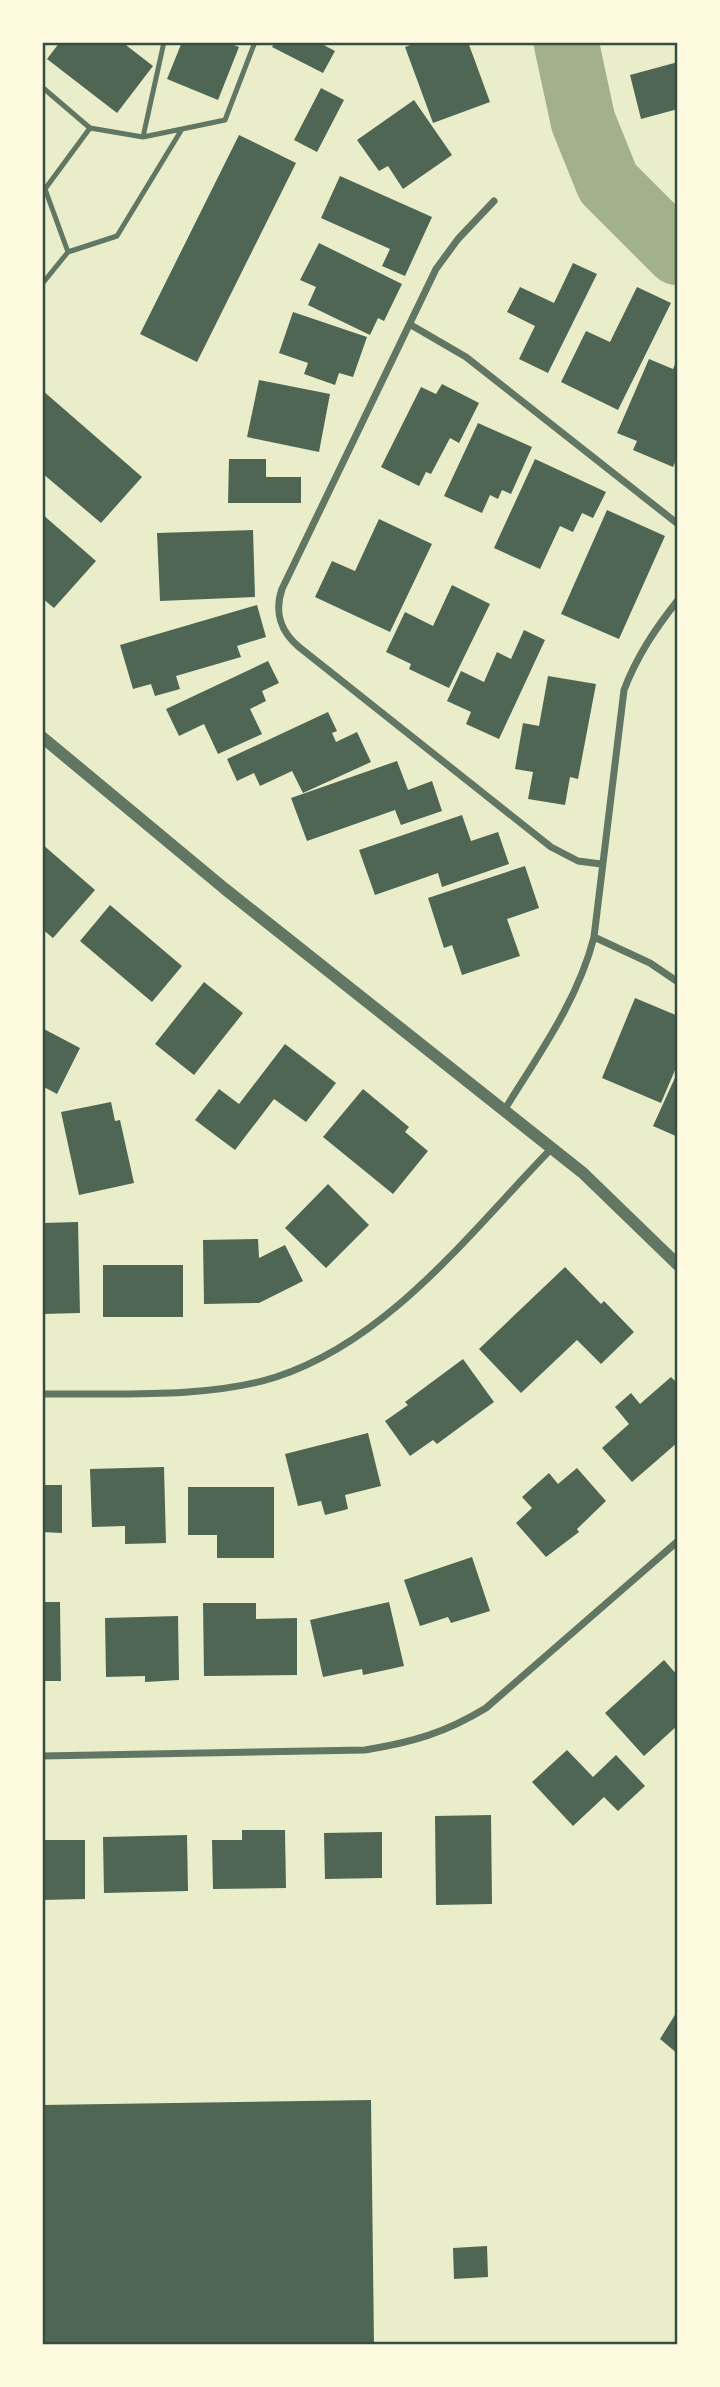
<svg xmlns="http://www.w3.org/2000/svg" width="720" height="2387" viewBox="0 0 720 2387" font-family="'Work Sans',sans-serif">
<style>
.lines{fill:none;stroke-linecap:round;stroke-linejoin:round}
.river{stroke:#a3b18a;stroke-width:65}
.building{fill:#4f6655}
.service{stroke:#617663;stroke-width:5}
.minor{stroke:#617663;stroke-width:7}
.tertiary{stroke:#617663;stroke-width:12}
.neatline{fill:none;stroke:#344e41;stroke-width:2.5}
</style>
<rect width="100%" height="100%" fill="#e9edc9"/>
<g class="lines">
<path class="river" d="M566,42L583,121L608,183L678,253"/>
</g>
<path class="building" d="M60,42H122L153,66L117,113L47,59Z
M182,42H226L239,47L218,100L167,79Z
M275,42H318L335,51L323,73L272,47Z
M418,42H468L490,102L433,123L405,47Z
M678,62V109L641,119L630,75Z
M321,88L344,100L317,152L294,140Z
M414,100L452,155L403,189L388,166L379,171L357,140Z
M239,135L296,163L197,362L140,334Z
M340,176L432,217L405,276L382,266L390,249L321,218Z
M319,243L402,284L384,321L378,318L370,335L308,305L316,287L300,280Z
M573,263L597,274L548,373L519,359L535,326L507,312L520,287L554,303Z
M637,287L671,303L618,410L561,382L586,331L610,342Z
M293,312L367,337L353,377L339,373L335,385L304,374L308,363L279,353Z
M678,357V455L673,467L633,450L637,441L617,433L649,359L673,369Z
M259,380L330,394L319,452L247,437Z
M442,384L479,403L459,443L450,438L431,474L426,472L419,486L381,467L421,387L436,394Z
M42,390L142,477L101,523L42,473Z
M478,423L532,447L511,494L502,490L498,499L490,495L482,513L444,496Z
M229,459H266V477H301V503H228Z
M535,459L606,492L593,518L582,513L573,532L560,526L540,569L494,548Z
M607,510L665,536L619,639L561,614Z
M42,514L96,561L54,608L42,598Z
M379,519L432,544L390,632L315,597L332,561L355,571Z
M253,530L255,597L160,601L157,533Z
M452,585L490,604L449,688L409,669L411,664L386,652L405,612L433,626Z
M257,605L266,637L237,646L241,657L176,676L180,689L155,696L151,684L133,689L120,645Z
M524,630L545,640L499,739L466,724L471,712L447,701L461,671L484,682L497,652L511,659Z
M268,661L279,683L262,691L266,701L250,709L262,734L218,754L204,724L179,736L166,709Z
M548,676L596,684L578,779L570,777L565,805L528,799L533,772L515,769L523,723L539,726Z
M328,712L337,731L332,733L336,742L357,732L371,762L303,793L292,771L260,786L254,773L237,781L227,759Z
M397,761L408,790L432,781L442,811L401,825L395,810L307,841L291,798Z
M462,815L471,841L498,832L509,864L442,887L438,873L375,895L359,850Z
M42,844L95,890L53,938L42,929Z
M525,866L539,908L507,919L520,956L462,975L452,945L444,948L428,898Z
M110,905L182,966L152,1002L80,941Z
M204,982L243,1013L194,1075L155,1044Z
M635,998L678,1016V1063L661,1103L602,1078Z
M42,1028L80,1048L57,1094L42,1086Z
M285,1044L336,1083L306,1122L274,1099L235,1150L195,1120L219,1089L239,1104Z
M678,1071V1137L653,1126Z
M363,1089L409,1127L405,1132L428,1151L393,1194L323,1137Z
M111,1102L115,1121L120,1120L134,1183L79,1195L61,1112Z
M328,1184L369,1225L326,1268L285,1228Z
M78,1222L80,1313L42,1314V1223Z
M258,1239L259,1258L285,1245L303,1281L259,1303L204,1304L203,1240Z
M103,1265H183V1317H103Z
M565,1267L601,1304L604,1301L634,1332L601,1364L577,1340L521,1393L479,1349Z
M463,1359L494,1402L437,1444L433,1440L410,1456L385,1421L408,1405L405,1402Z
M671,1377L678,1384V1442L632,1482L602,1448L629,1424L615,1407L631,1393L640,1404Z
M368,1433L381,1486L345,1495L348,1509L325,1515L321,1501L298,1506L285,1454Z
M164,1467L166,1543L125,1544V1526L92,1527L90,1469Z
M577,1468L606,1501L577,1529L579,1532L546,1557L516,1523L532,1508L522,1497L549,1473L558,1484Z
M42,1485H62V1533L42,1532Z
M188,1487H274V1558H217V1535H188Z
M472,1557L490,1611L451,1623L448,1617L420,1626L404,1580Z
M42,1602H60L61,1681H42Z
M389,1602L404,1666L363,1675L362,1669L323,1677L310,1620Z
M203,1603H256V1619L297,1618V1675L204,1676Z
M178,1616L179,1680L145,1682V1676L106,1677L105,1618Z
M664,1660L678,1676V1725L644,1756L605,1713Z
M567,1750L593,1777L616,1755L645,1786L618,1811L604,1797L573,1826L532,1782Z
M491,1815L492,1904L436,1905L435,1816Z
M242,1830H285L286,1888L213,1889L212,1840H242Z
M382,1832V1878L325,1879L324,1833Z
M187,1835L188,1891L104,1893L103,1837Z
M42,1840H85V1899L42,1900Z
M678,2010V2054L660,2039Z
M371,2100L374,2345H42V2105Z
M487,2246L488,2277L454,2279L453,2248Z"/>
<g class="lines">
<path class="service" d="M42,87L90,128L143,137L182,129
M143,137L164,42
M68,252L45,189L90,128
M42,284L68,252L117,236L182,129L225,120L255,42"/>
<path class="minor" d="M494,201L458,239L436,269L282,589C274,612 281,632 299,647L551,847L578,861L601,864
M411,325L466,357L678,524
M594,937L650,963L678,982
M505,1109C539,1054 578,1000 594,937L624,690C637,656 655,629 678,600
M42,1394C114,1393 208,1399 276,1377C390,1340 471,1231 552,1148
M42,1756L365,1750C413,1742 445,1733 486,1708L678,1541"/>
<path class="tertiary" d="M42,737L225,889L583,1173L678,1265"/>
</g>
<rect width="720" height="2387" fill="none" stroke="#fefae0" stroke-width="88"/>
<rect x="44" y="44" width="632" height="2299" class="neatline"/>
</svg>
